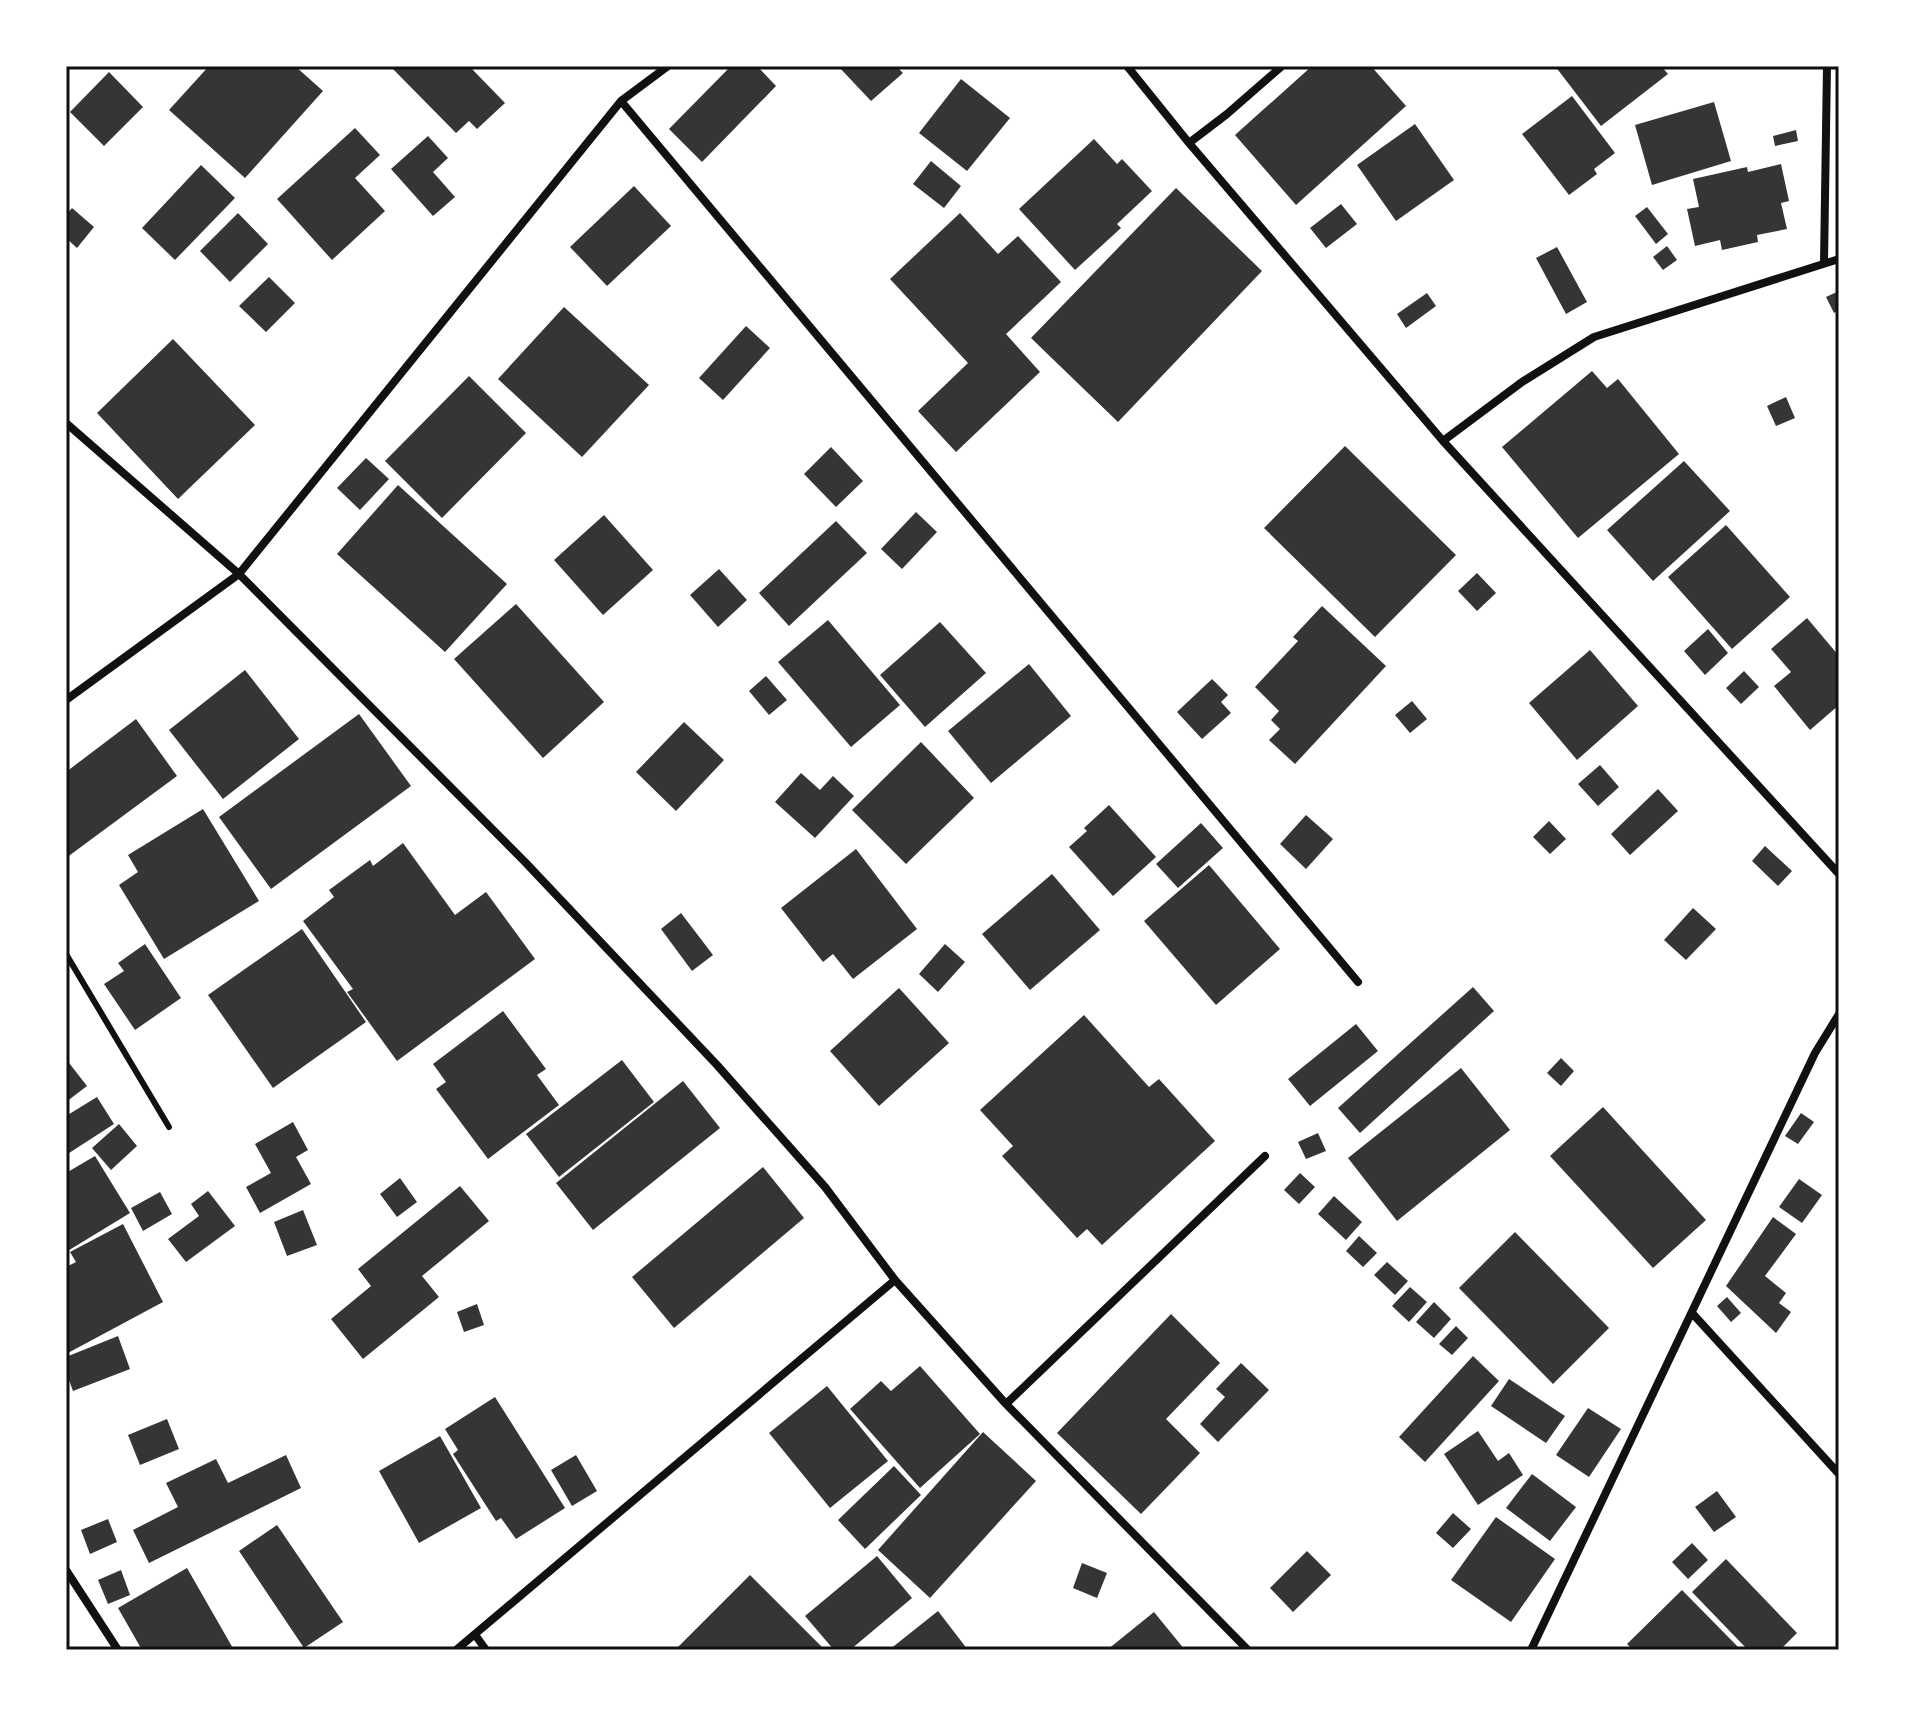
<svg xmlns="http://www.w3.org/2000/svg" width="1905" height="1716" viewBox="0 0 1905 1716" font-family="'PT Sans Narrow',sans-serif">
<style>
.building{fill:#353535}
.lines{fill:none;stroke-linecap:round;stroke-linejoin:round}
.service{stroke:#111;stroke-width:6}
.minor{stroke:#111;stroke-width:8}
.neatline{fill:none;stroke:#111;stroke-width:3}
</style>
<rect width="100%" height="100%" fill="#fff"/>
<path class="building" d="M209,66H295L323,91L245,178L169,110Z
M390,66H474L472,69L505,103L477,129L469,121L456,133Z
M731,66H757L776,86L702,162L669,129Z
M838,66H896L903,73L871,101Z
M1312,66H1371L1406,106L1296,205L1235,135Z
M1555,66H1661L1668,74L1601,126Z
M109,72L143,107L104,146L70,112Z
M961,79L1010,118L967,171L919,133Z
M1572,96L1615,153L1594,169L1597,174L1569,195L1522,134Z
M1714,102L1731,161L1652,185L1635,125Z
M1415,124L1454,180L1396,221L1357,165Z
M355,128L380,155L355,178L385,211L332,260L277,199Z
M1796,130L1798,141L1775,146L1773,136Z
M428,136L448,158L433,172L455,197L433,216L391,169Z
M1094,139L1117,164L1122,159L1152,191L1117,224L1121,228L1075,270L1019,209Z
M931,161L961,186L944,208L913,184Z
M1781,164L1789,201L1781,203L1787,229L1757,235L1758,242L1722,250L1720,240L1695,246L1687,209L1699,207L1693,179L1747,167L1748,172Z
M201,165L235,198L175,260L142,228Z
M634,186L671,226L607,286L570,247Z
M1176,188L1262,271L1118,422L1031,338Z
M1341,204L1357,224L1326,248L1310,228Z
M1647,207L1668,234L1656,244L1635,216Z
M72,208L94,227L77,248L66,238V215Z
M238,213L268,244L230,282L200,251Z
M960,213L998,254L1018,236L1061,282L1006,334L1040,372L956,452L918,411L968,363L890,279Z
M1667,246L1677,260L1663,270L1653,257Z
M1557,247L1587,302L1566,314L1536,258Z
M269,277L295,303L266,332L239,306Z
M1839,291V310L1834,313L1826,297Z
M1427,293L1436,306L1406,328L1397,314Z
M564,307L649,385L582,457L498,379Z
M746,326L770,348L723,400L699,378Z
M173,339L255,425L178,499L97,413Z
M1592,371L1607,388L1618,379L1679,454L1578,538L1502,447Z
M469,376L526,433L442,518L385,461Z
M1786,397L1795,418L1776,426L1767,406Z
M1345,446L1456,555L1375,637L1264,528Z
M831,447L863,481L836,507L804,474Z
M366,458L389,479L360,510L337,488Z
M1684,461L1730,511L1653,581L1607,530Z
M398,485L507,584L445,652L337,554Z
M916,512L937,532L902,569L881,549Z
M604,515L653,570L603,615L554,560Z
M836,521L867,553L789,626L759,593Z
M1726,525L1790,597L1732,649L1668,577Z
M719,569L747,600L718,627L690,595Z
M1477,573L1496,593L1477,611L1458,591Z
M516,604L604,702L543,758L454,659Z
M1322,606L1386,666L1295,764L1269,740L1280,729L1271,720L1279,711L1255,687L1298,641L1293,637Z
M1807,618L1839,656V705L1810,730L1774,686L1791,672L1771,649Z
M828,620L900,705L851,747L778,662Z
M940,622L986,673L925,727L880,675Z
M1708,629L1728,653L1705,675L1684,651Z
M1590,650L1638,706L1577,760L1529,703Z
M1029,664L1071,716L991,783L948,731Z
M245,670L299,739L223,799L169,730Z
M1744,671L1759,687L1741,704L1726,688Z
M766,676L787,700L769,715L749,691Z
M1212,679L1228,695L1221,702L1231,713L1202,739L1177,712Z
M1412,701L1427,719L1410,733L1395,715Z
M359,714L411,786L271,889L219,817Z
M136,719L177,776L66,858V772Z
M684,722L724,760L676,811L636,772Z
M921,742L974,798L906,864L852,810Z
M1600,765L1619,787L1598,806L1578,784Z
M801,773L820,790L833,776L854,796L815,838L775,802Z
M1658,789L1678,811L1630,855L1611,834Z
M1109,805L1156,857L1113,896L1069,847L1087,831L1084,828Z
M203,809L259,901L164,959L119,885L138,872L128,855Z
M1306,815L1333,839L1306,869L1280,844Z
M1549,821L1566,839L1550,854L1533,837Z
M1201,823L1223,848L1178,888L1156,864Z
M403,843L455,915L486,892L535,959L397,1061L347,992L353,989L303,921L334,897L329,890L370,860L373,866Z
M1765,846L1792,871L1778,886L1752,861Z
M856,849L917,929L853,979L833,954L823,962L781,908Z
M1209,865L1280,949L1216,1005L1144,921Z
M1052,874L1100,930L1030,990L982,934Z
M1693,908L1716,929L1686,960L1664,940Z
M681,913L713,955L692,971L661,929Z
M302,929L366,1022L273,1088L208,995Z
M145,944L181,998L135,1030L104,984L124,971L118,963Z
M945,944L965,962L938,992L919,974Z
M1473,987L1494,1011L1360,1133L1338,1108Z
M899,988L949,1043L879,1106L830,1051Z
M503,1011L546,1069L537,1075L559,1105L488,1159L436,1089L446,1082L433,1064Z
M1084,1015L1149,1087L1159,1079L1215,1141L1102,1245L1087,1229L1077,1238L1002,1156L1013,1146L980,1110Z
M1356,1024L1378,1051L1310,1106L1288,1079Z
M1561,1058L1574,1071L1561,1086L1547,1073Z
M66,1059L87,1086L66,1102Z
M622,1060L654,1102L559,1177L526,1134Z
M1461,1068L1510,1130L1397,1221L1348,1158Z
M683,1081L720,1128L593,1230L556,1183Z
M97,1097L114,1124L66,1155V1116Z
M1603,1107L1706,1220L1653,1268L1550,1156Z
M1801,1113L1814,1122L1798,1144L1785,1136Z
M293,1122L308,1150L296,1157L311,1184L260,1213L246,1187L271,1173L255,1144Z
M119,1124L137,1146L111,1170L92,1148Z
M1318,1133L1326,1151L1306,1159L1298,1142Z
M95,1156L130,1213L66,1252V1173Z
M763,1167L804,1218L674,1328L632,1277Z
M1300,1173L1315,1187L1299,1204L1284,1190Z
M400,1178L417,1202L397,1217L380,1194Z
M1799,1179L1822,1195L1802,1223L1779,1207Z
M460,1186L489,1221L422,1276L439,1297L363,1359L331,1319L371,1286L358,1269Z
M208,1191L235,1226L186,1262L168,1239L199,1216L191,1204Z
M160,1192L172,1214L143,1231L131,1208Z
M1334,1196L1362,1222L1346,1240L1318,1214Z
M303,1210L317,1245L287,1256L274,1222Z
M1773,1217L1796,1234L1765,1276L1786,1293L1779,1303L1791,1312L1776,1333L1726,1286Z
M123,1224L163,1302L66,1354V1267L76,1262L70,1252Z
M1515,1232L1609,1328L1553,1384L1459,1288Z
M1359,1236L1377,1253L1363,1267L1346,1251Z
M1387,1262L1408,1281L1395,1295L1374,1275Z
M1410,1287L1427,1302L1409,1322L1392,1306Z
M1727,1297L1741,1313L1731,1322L1717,1306Z
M1434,1302L1451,1319L1434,1338L1416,1322Z
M477,1304L484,1325L464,1332L457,1312Z
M1171,1314L1220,1363L1166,1419L1200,1453L1141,1514L1057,1433Z
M1456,1326L1468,1338L1452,1355L1439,1344Z
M118,1336L130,1369L73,1391L66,1372V1357Z
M1473,1356L1499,1381L1425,1462L1399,1437Z
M1241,1363L1269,1390L1218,1442L1200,1424L1225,1397L1216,1389Z
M920,1366L980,1434L920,1488L850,1409L881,1381L891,1391Z
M1509,1379L1565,1416L1546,1443L1491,1406Z
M827,1386L888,1461L830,1508L769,1433Z
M495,1397L565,1508L516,1539L501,1518L496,1521L453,1454L458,1450L445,1429Z
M1588,1408L1621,1429L1589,1477L1556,1455Z
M167,1419L179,1449L140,1465L128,1435Z
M1478,1431L1498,1461L1509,1453L1523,1475L1478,1505L1444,1454Z
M983,1432L1036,1481L930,1598L878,1550Z
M440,1436L481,1508L419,1543L379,1471Z
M286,1455L301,1488L149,1563L133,1530L178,1507L166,1483L216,1459L228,1483Z
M576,1455L597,1491L572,1506L551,1470Z
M894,1466L921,1495L865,1549L838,1520Z
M1532,1474L1576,1507L1550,1541L1506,1508Z
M1717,1491L1736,1517L1714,1532L1695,1507Z
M1453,1513L1471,1529L1453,1548L1436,1533Z
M1496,1517L1555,1559L1511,1622L1451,1580Z
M108,1519L117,1542L90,1554L81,1530Z
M277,1525L343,1622L304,1648L239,1551Z
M1692,1543L1708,1560L1688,1579L1672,1562Z
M1307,1551L1331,1575L1293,1612L1270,1588Z
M877,1556L912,1598L850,1650H834L805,1616Z
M1726,1559L1797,1633L1780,1650H1748L1692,1592Z
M1082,1563L1107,1573L1097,1598L1073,1588Z
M187,1568L234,1650H142L118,1608Z
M121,1570L130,1595L108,1604L98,1580Z
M750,1575L825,1650H675Z
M1682,1590L1741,1650H1633L1627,1644Z
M938,1611L968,1650H889Z
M1154,1612L1185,1650H1107Z"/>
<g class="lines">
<path class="service" d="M66,954L169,1127"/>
<path class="minor" d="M1127,66L1189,143L1227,114L1282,66
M621,101L1358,982
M1189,143L1443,441
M1839,259L1594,337L1522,382L1443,441L1839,874
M1824,263L1827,66
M66,423L239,574L525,862L717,1065L825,1187L895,1280L1006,1404L1248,1650
M66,700L239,574L621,101L668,66
M1692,1313L1839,1474
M1006,1404L1265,1156
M66,1570L118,1650
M476,1636L486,1650
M456,1650L895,1280
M1531,1650L1815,1053L1839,1014"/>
</g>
<rect width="1905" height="1716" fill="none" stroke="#ffffff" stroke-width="136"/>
<rect x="68" y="68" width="1769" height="1580" class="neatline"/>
</svg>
